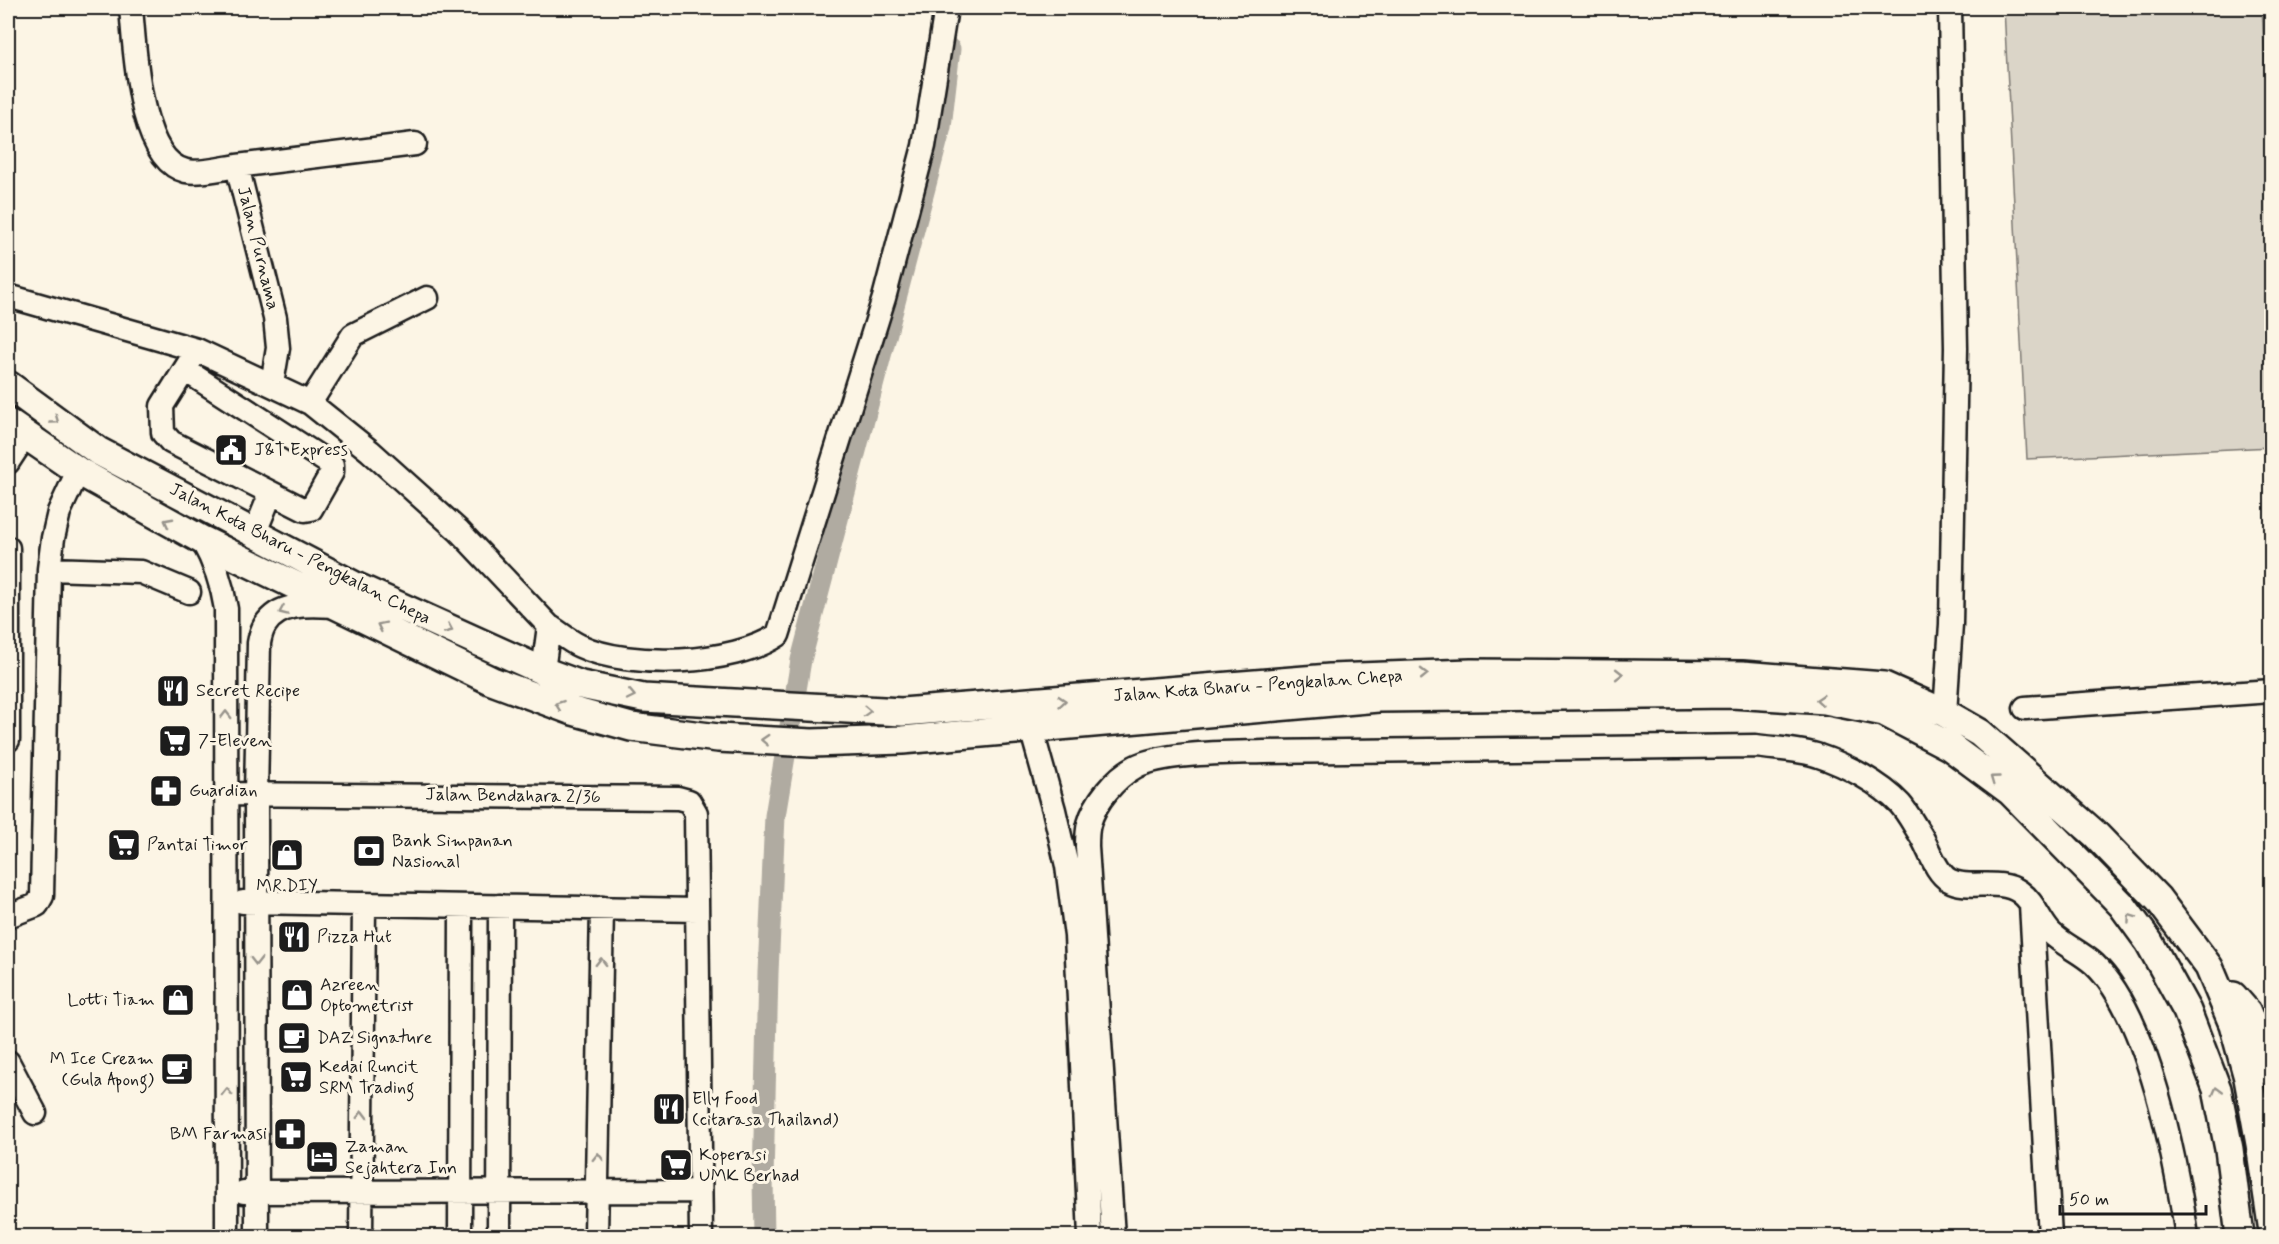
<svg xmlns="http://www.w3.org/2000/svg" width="2279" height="1244" viewBox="0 0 2279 1244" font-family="Mynerve,sans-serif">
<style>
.green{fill:#dbd5c8;stroke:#7c7872;stroke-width:1.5}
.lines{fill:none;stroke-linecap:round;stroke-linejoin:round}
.canal{stroke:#b0aba1;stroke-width:21}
.minor-casing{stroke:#1c1c1c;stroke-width:27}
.major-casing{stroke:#1c1c1c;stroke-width:32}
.minor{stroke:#fcf5e5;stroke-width:22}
.major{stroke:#fcf5e5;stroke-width:27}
.oneway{stroke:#97938b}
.labels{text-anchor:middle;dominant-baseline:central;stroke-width:6;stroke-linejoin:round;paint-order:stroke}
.street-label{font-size:18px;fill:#1c1c1c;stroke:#fcf5e5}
.poi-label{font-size:18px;fill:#1c1c1c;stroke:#fcf5e5;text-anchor:start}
</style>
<rect width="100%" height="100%" fill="#fcf5e5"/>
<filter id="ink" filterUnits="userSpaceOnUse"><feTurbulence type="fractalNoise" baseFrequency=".0167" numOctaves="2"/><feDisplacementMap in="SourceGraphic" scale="12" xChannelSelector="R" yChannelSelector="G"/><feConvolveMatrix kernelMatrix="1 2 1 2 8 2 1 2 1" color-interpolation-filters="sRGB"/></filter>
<g filter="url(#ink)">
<path class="green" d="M2004,8H2262L2272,189L2271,447L2027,459Z"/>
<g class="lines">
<path class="canal" d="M764,1236L763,1179L768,973L775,816L801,660L941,127L950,49"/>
<defs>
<path id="minor" d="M131,8C135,48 138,160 186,171C199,174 224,168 237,166L275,318L278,348L272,384
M237,166L415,144
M8,296L197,350L310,403L370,451L459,531L549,626L543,671
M185,370L332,465V472L311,509L305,510L171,442L163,433L162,406L197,350
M310,403L353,335L427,298
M8,462L25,436
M255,532L271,493
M202,540C215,563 222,583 226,609L227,1236
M8,548V740
M49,569L141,572L189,592
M549,626C559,632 569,641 580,646C629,669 733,665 778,635L884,298L924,146L946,8
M2025,708L2272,691
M1945,713L1951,624L1956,348L1950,8
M1031,728L1054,810L1067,866L1076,936L1090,1236
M226,794L678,798L689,801L696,813L701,1236
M243,902L697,910
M2031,905L2050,1236
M8,916L37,905L42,896L49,569L53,538L59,512L78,471
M8,1062L35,1113
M244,1192L700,1191
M257,1236L256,794L259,643C260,637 262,630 265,625C280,601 312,605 336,606
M361,1236L364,904
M460,1236L461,906
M499,1236L500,906
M596,1236L602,908
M1113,1236L1087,847C1087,840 1087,831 1089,824C1095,802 1115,778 1135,767C1163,752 1231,753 1264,752L1756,746C1776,749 1800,749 1819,756C1846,765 1880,783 1900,804C1908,813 1914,825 1920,834C1929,848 1935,872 1949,880C1969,891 1998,877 2020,892C2034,902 2039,920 2050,932C2063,945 2081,952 2094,964C2149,1016 2176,1163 2187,1236"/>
<path id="major" d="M8,385L98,451L355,586L543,671L581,685L643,698L902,712L1330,678L1471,673L1742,675L1884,686L1945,713L1980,733L2095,834L2158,899L2209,967L2233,1024L2248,1078L2260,1144L2272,1225
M8,423L78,471L202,540L492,681L573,711L631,727L718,738L812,743L902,740L1378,698L1732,694L1825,700L1884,712L1949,746L2011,792L2122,905L2149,942L2187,1011L2217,1089L2229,1149L2240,1236
M2233,996L2247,1012L2272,1073"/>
</defs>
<use href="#minor" class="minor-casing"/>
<use href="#major" class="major-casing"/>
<use href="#minor" class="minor"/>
<use href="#major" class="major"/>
</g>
<defs><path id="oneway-chevron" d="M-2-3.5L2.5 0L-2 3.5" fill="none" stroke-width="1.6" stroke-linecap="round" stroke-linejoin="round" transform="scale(1.5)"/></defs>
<g class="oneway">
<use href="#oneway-chevron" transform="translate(55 420) rotate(36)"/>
<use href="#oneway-chevron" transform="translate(168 522) rotate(-152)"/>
<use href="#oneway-chevron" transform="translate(283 611) rotate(157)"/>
<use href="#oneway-chevron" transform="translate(381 626) rotate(-154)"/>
<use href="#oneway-chevron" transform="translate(449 629) rotate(24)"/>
<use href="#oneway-chevron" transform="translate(1424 674) rotate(-1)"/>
<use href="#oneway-chevron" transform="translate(1619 674)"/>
<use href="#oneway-chevron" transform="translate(631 695) rotate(12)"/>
<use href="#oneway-chevron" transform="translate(1820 700) rotate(-175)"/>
<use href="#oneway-chevron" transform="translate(1062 701) rotate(-5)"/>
<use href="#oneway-chevron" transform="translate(559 705) rotate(-160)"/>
<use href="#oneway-chevron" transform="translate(867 711) rotate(2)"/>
<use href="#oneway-chevron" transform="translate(226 715) rotate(-90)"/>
<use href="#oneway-chevron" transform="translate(765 740) rotate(-177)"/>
<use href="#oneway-chevron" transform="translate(1994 779) rotate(-144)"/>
<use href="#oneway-chevron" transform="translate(2131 918) rotate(-125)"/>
<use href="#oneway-chevron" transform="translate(256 961) rotate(90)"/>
<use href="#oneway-chevron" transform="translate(601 962) rotate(-89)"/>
<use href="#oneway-chevron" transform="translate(2217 1091) rotate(-105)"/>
<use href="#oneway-chevron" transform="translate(227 1092) rotate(-90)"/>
<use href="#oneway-chevron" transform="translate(362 1115) rotate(-89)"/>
<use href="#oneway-chevron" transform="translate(598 1157) rotate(-89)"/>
</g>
</g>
<defs>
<symbol id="civic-square" viewBox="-11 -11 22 22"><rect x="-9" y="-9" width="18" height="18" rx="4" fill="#1c1c1c" stroke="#fcf5e5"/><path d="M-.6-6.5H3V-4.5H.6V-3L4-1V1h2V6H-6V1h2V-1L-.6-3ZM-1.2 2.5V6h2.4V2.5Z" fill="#fff"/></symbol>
<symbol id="restaurant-square" viewBox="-11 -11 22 22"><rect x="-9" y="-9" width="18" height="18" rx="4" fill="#1c1c1c" stroke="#fcf5e5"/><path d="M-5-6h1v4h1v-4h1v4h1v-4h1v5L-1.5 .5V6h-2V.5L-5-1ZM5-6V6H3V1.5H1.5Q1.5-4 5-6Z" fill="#fff"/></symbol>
<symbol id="supermarket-square" viewBox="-11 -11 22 22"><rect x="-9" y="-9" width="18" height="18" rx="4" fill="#1c1c1c" stroke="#fcf5e5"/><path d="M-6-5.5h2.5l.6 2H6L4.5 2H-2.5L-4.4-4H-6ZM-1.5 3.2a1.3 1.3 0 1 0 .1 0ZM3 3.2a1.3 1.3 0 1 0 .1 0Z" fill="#fff"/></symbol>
<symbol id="pharmacy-square" viewBox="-11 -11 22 22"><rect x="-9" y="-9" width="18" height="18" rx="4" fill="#1c1c1c" stroke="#fcf5e5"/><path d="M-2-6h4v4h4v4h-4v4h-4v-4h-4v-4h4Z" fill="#fff"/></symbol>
<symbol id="bank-square" viewBox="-11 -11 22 22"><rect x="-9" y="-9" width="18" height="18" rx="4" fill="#1c1c1c" stroke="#fcf5e5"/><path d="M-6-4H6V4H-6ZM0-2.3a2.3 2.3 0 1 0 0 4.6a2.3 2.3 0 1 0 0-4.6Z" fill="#fff"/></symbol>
<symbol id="shop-square" viewBox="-11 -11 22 22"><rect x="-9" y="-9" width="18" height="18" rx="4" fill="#1c1c1c" stroke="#fcf5e5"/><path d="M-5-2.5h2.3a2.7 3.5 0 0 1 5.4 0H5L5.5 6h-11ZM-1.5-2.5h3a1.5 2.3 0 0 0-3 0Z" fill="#fff"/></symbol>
<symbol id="cafe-square" viewBox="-11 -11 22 22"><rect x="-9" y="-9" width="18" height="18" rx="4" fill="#1c1c1c" stroke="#fcf5e5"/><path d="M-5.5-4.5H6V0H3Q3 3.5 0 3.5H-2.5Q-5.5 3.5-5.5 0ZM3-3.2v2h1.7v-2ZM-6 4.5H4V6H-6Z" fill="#fff"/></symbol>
<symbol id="hotel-square" viewBox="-11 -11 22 22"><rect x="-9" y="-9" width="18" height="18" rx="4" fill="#1c1c1c" stroke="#fcf5e5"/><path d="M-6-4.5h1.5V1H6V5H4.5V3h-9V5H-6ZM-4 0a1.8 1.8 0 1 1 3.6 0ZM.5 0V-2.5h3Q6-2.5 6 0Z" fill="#fff"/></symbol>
</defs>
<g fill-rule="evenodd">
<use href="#civic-square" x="212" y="431" width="38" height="38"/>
<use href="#restaurant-square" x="154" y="672" width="38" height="38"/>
<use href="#supermarket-square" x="156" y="722" width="38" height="38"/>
<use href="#pharmacy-square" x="147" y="772" width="38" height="38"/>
<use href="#supermarket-square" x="105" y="826" width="38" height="38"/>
<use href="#bank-square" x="350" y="832" width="38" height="38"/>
<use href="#shop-square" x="268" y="836" width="38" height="38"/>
<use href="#restaurant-square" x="275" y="918" width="38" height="38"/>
<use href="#shop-square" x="278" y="976" width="38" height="38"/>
<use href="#shop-square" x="159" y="981" width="38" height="38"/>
<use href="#cafe-square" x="275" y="1019" width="38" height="38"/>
<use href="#cafe-square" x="158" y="1050" width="38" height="38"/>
<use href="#supermarket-square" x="277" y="1058" width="38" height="38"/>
<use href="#restaurant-square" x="650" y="1090" width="38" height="38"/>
<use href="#pharmacy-square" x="271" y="1115" width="38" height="38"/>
<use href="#hotel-square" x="303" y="1138" width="38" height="38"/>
<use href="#supermarket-square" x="657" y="1146" width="38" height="38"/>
</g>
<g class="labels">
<g class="street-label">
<text transform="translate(258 248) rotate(76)">Jalan Purnama</text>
<text transform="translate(300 554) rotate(27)">Jalan Kota Bharu - Pengkalan Chepa</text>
<text transform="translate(1258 686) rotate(-4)">Jalan Kota Bharu - Pengkalan Chepa</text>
<text transform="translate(513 796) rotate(1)">Jalan Bendahara 2/36</text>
</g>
<g class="poi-label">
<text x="254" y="450">J&amp;T Express</text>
<text x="196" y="691">Secret Recipe</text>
<text x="198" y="741">7-Eleven</text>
<text x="189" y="791">Guardian</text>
<text x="392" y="841">Bank Simpanan<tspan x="392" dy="21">Nasional</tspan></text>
<text x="147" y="845">Pantai Timor</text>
<text x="287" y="886" text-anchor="middle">MR.DIY</text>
<text x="317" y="937">Pizza Hut</text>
<text x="320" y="985">Azreen<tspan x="320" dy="21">Optometrist</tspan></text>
<text x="155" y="1000" text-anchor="end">Lotti Tiam</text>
<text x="317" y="1038">DAZ Signature</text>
<text x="154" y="1059" text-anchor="end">M Ice Cream<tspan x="154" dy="21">(Gula Apong)</tspan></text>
<text x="319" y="1067">Kedai Runcit<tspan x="319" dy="21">SRM Trading</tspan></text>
<text x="692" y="1099">Elly Food<tspan x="692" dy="21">(citarasa Thailand)</tspan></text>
<text x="267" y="1134" text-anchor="end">BM Farmasi</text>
<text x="345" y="1147">Zaman<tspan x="345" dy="21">Sejahtera Inn</tspan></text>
<text x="699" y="1155">Koperasi<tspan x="699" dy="21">UMK Berhad</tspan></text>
</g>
</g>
<rect width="2279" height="1244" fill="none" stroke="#fcf5e5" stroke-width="30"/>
<rect x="15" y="15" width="2249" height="1214" fill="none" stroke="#1c1c1c" stroke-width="2" filter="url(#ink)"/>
<path d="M2060 1205v9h146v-9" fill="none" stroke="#1c1c1c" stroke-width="3"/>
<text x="2069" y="1205" font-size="18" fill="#1c1c1c" stroke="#fcf5e5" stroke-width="4.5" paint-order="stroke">50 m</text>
</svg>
